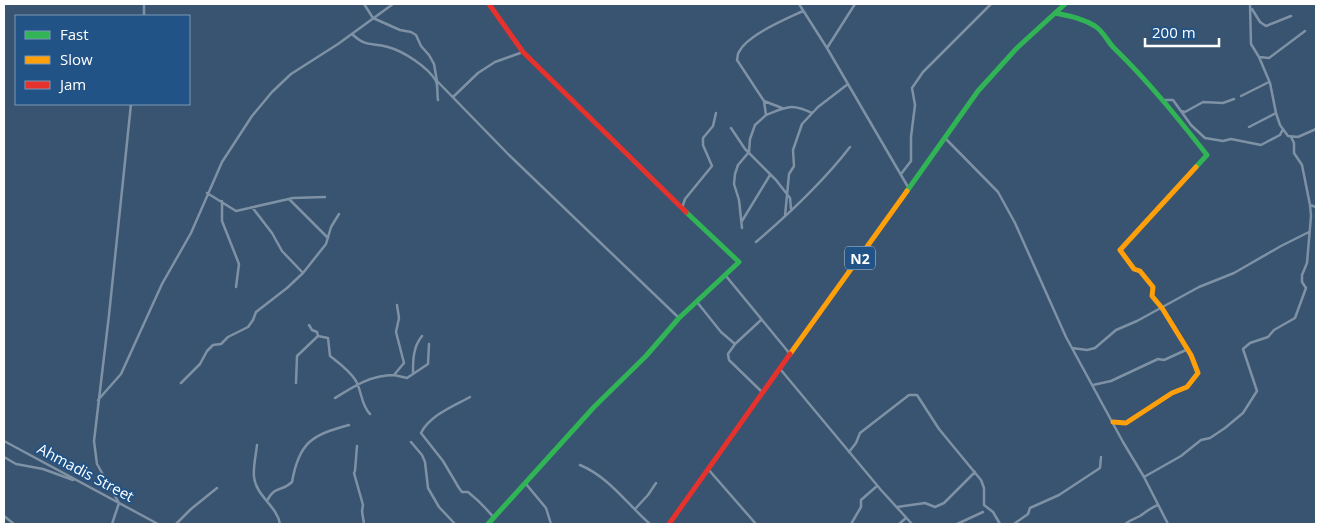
<svg xmlns="http://www.w3.org/2000/svg" width="1320" height="528" viewBox="0 0 1320 528" font-family="'Open Sans',sans-serif">
<style>
.lines{fill:none;stroke-linecap:round;stroke-linejoin:round}
.street{stroke:#7f92a5;stroke-width:2.5}
.fast{stroke:#30b455;stroke-width:5}
.slow{stroke:#ff9f0a;stroke-width:5}
.jam{stroke:#e5322d;stroke-width:5}
.labels{text-anchor:middle;dominant-baseline:central;stroke-width:4;stroke-linejoin:round;paint-order:stroke}
.shield{fill:#225386;stroke:#bdcbdb;stroke-width:1}
.shield-label{font-size:14px;font-weight:bold;fill:#fff}
.street-label{font-size:15px;fill:#fff;stroke:#225386}
</style>
<rect width="100%" height="100%" fill="#385470"/>
<g class="lines">
<path class="street" d="M364,4L373,18L400,30L411,32L416,35L421,46L429,55L434,64L437,81L509,155L679,318
M799,4L827,48L908,187
M1250,4L1251,44L1259,57L1270,83L1276,113L1280,125L1288,136L1298,137L1316,129
M1252,9L1260,22L1266,26L1291,16
M144,16V4
M352,34C367,48 370,42 388,47C403,51 428,67 436,81C438,85 437,95 438,100
M827,48L855,4
M1259,57L1269,58L1305,31
M1241,96L1269,82
M453,97L478,73L495,62L523,52
M1165,100H1173L1191,125L1205,138L1223,141L1231,139L1261,145L1280,135L1283,129
M782,108L764,101L737,60C738,57 737,54 739,52C747,35 786,19 803,11
M1181,111L1185,112L1203,102L1223,103L1234,99
M766,115C787,107 791,103 812,113
M1249,127L1276,113
M731,128L745,149L776,180L790,198L791,209
M945,138L998,192L1015,223L1066,337L1123,442L1144,477L1168,524
M901,174L911,161V137L915,105L912,88L923,72L991,4
M207,193L236,211L293,198L325,197
M289,199L328,238
M222,201V221L239,264L236,287
M1310,205L1316,207
M252,207L272,233L282,251L303,273
M682,208L685,199L712,166L703,145V138L713,126L716,113
M785,216L789,174L794,166L793,150L802,124L818,107L848,84
M742,221L770,175
M742,228L739,200L734,184L735,174L738,165L749,152L750,139L755,125L766,115L764,101
M756,242C790,213 823,182 850,147
M726,276L790,354
M697,302L721,332L735,344L728,354L729,360L762,392
M318,336L328,338L330,356C339,363 350,371 356,381C362,392 361,405 370,414
M735,344L761,320
M1072,348L1087,350L1095,348L1116,330L1137,321L1199,287L1234,273L1281,246L1309,232
M781,370L881,490L912,524
M413,373C413,360 413,347 422,336
M394,375L407,378L428,364L429,344
M181,383L200,364L207,351L213,345L221,344L228,337L248,327L253,320L256,312L287,288L303,273L326,244L331,227L339,214
M296,383L297,356L318,336L317,332L312,330L309,325
M1093,385L1111,381L1158,359L1164,360L1186,350
M470,397C454,406 430,415 421,433L443,461L459,488L462,492H468C478,500 486,508 494,518
M335,398C354,386 371,375 394,375L404,363L396,332L399,318L397,305
M98,400L121,374L162,284L191,233L222,162L252,116L272,92L291,74L338,44L393,4
M4,441L158,524
M411,442L422,455L425,462L428,488L439,507L455,524
M257,445C256,455 253,466 254,477C256,496 277,506 280,524
M357,446L355,471L354,473L363,505L362,511L364,524
M849,452L856,443L860,433L909,395H917L939,429L981,480L984,488V505L993,512L1000,524
M4,457L16,464L43,469L73,480
M580,465C609,477 627,504 650,524
M708,469L756,524
M1144,477L1181,456L1201,440L1210,438L1225,428L1243,413L1257,391L1243,349L1250,343L1268,337L1274,330L1295,318L1306,288L1302,282V275L1307,263L1311,216L1310,205L1302,165L1294,153V143L1291,137
M526,484L546,508L551,524
M267,501C275,485 282,492 292,482C299,442 312,435 349,425
M119,503L97,464L94,441L109,315L131,104
M897,507L925,503L935,507L944,503L975,472
M635,509L648,495L656,483
M4,516L14,524
M112,524L119,503
M176,524L191,509L217,488
M851,524L861,507V500L877,486
M899,524L906,518
M957,524L983,512
M1014,524L1028,514L1030,508L1059,495L1100,468L1101,457
M1125,524C1130,520 1134,519 1140,516C1146,512 1150,508 1158,505"/>
<path class="fast" d="M1055,13C1069,16 1082,18 1095,26C1104,32 1107,41 1114,48C1149,82 1177,117 1207,155L1196,167
M907,191L978,91L1017,48L1065,4
M488,524L594,407L646,356L679,318L739,262L686,212"/>
<path class="slow" d="M790,354L907,191
M1113,422L1126,423L1172,393L1187,387L1198,373L1191,355L1162,308L1152,296L1153,287L1140,271L1134,269L1120,250L1196,167"/>
<path class="jam" d="M489,4L523,52L686,212
M669,524L790,354"/>
</g>
<g class="labels">
<rect class="shield" x="845" y="246.5" width="30" height="23" rx="4"/>
<g class="shield-label">
<text x="860" y="258">N2</text>
</g>
<g class="street-label">
<text transform="translate(86 472) rotate(28)">Ahmadis Street</text>
</g>
</g>
<rect width="1320" height="528" fill="none" stroke="#ffffff" stroke-width="10"/>
<rect x="15" y="15" width="175" height="90" fill="#225386" stroke="#7a98b6"/>
<rect x="25" y="31" width="25" height="8" fill="#30b455" stroke="#7a98b6"/>
<text x="60" y="40" font-size="15" fill="#ffffff">Fast</text>
<rect x="25" y="56" width="25" height="8" fill="#ff9f0a" stroke="#7a98b6"/>
<text x="60" y="65" font-size="15" fill="#ffffff">Slow</text>
<rect x="25" y="81" width="25" height="8" fill="#e5322d" stroke="#7a98b6"/>
<text x="60" y="90" font-size="15" fill="#ffffff">Jam</text>
<path d="M1145 38v8h74v-8" fill="none" stroke="#ffffff" stroke-width="2.5"/>
<text x="1152" y="38" font-size="15" fill="#ffffff" stroke="#225386" stroke-width="4" paint-order="stroke">200 m</text>
</svg>
